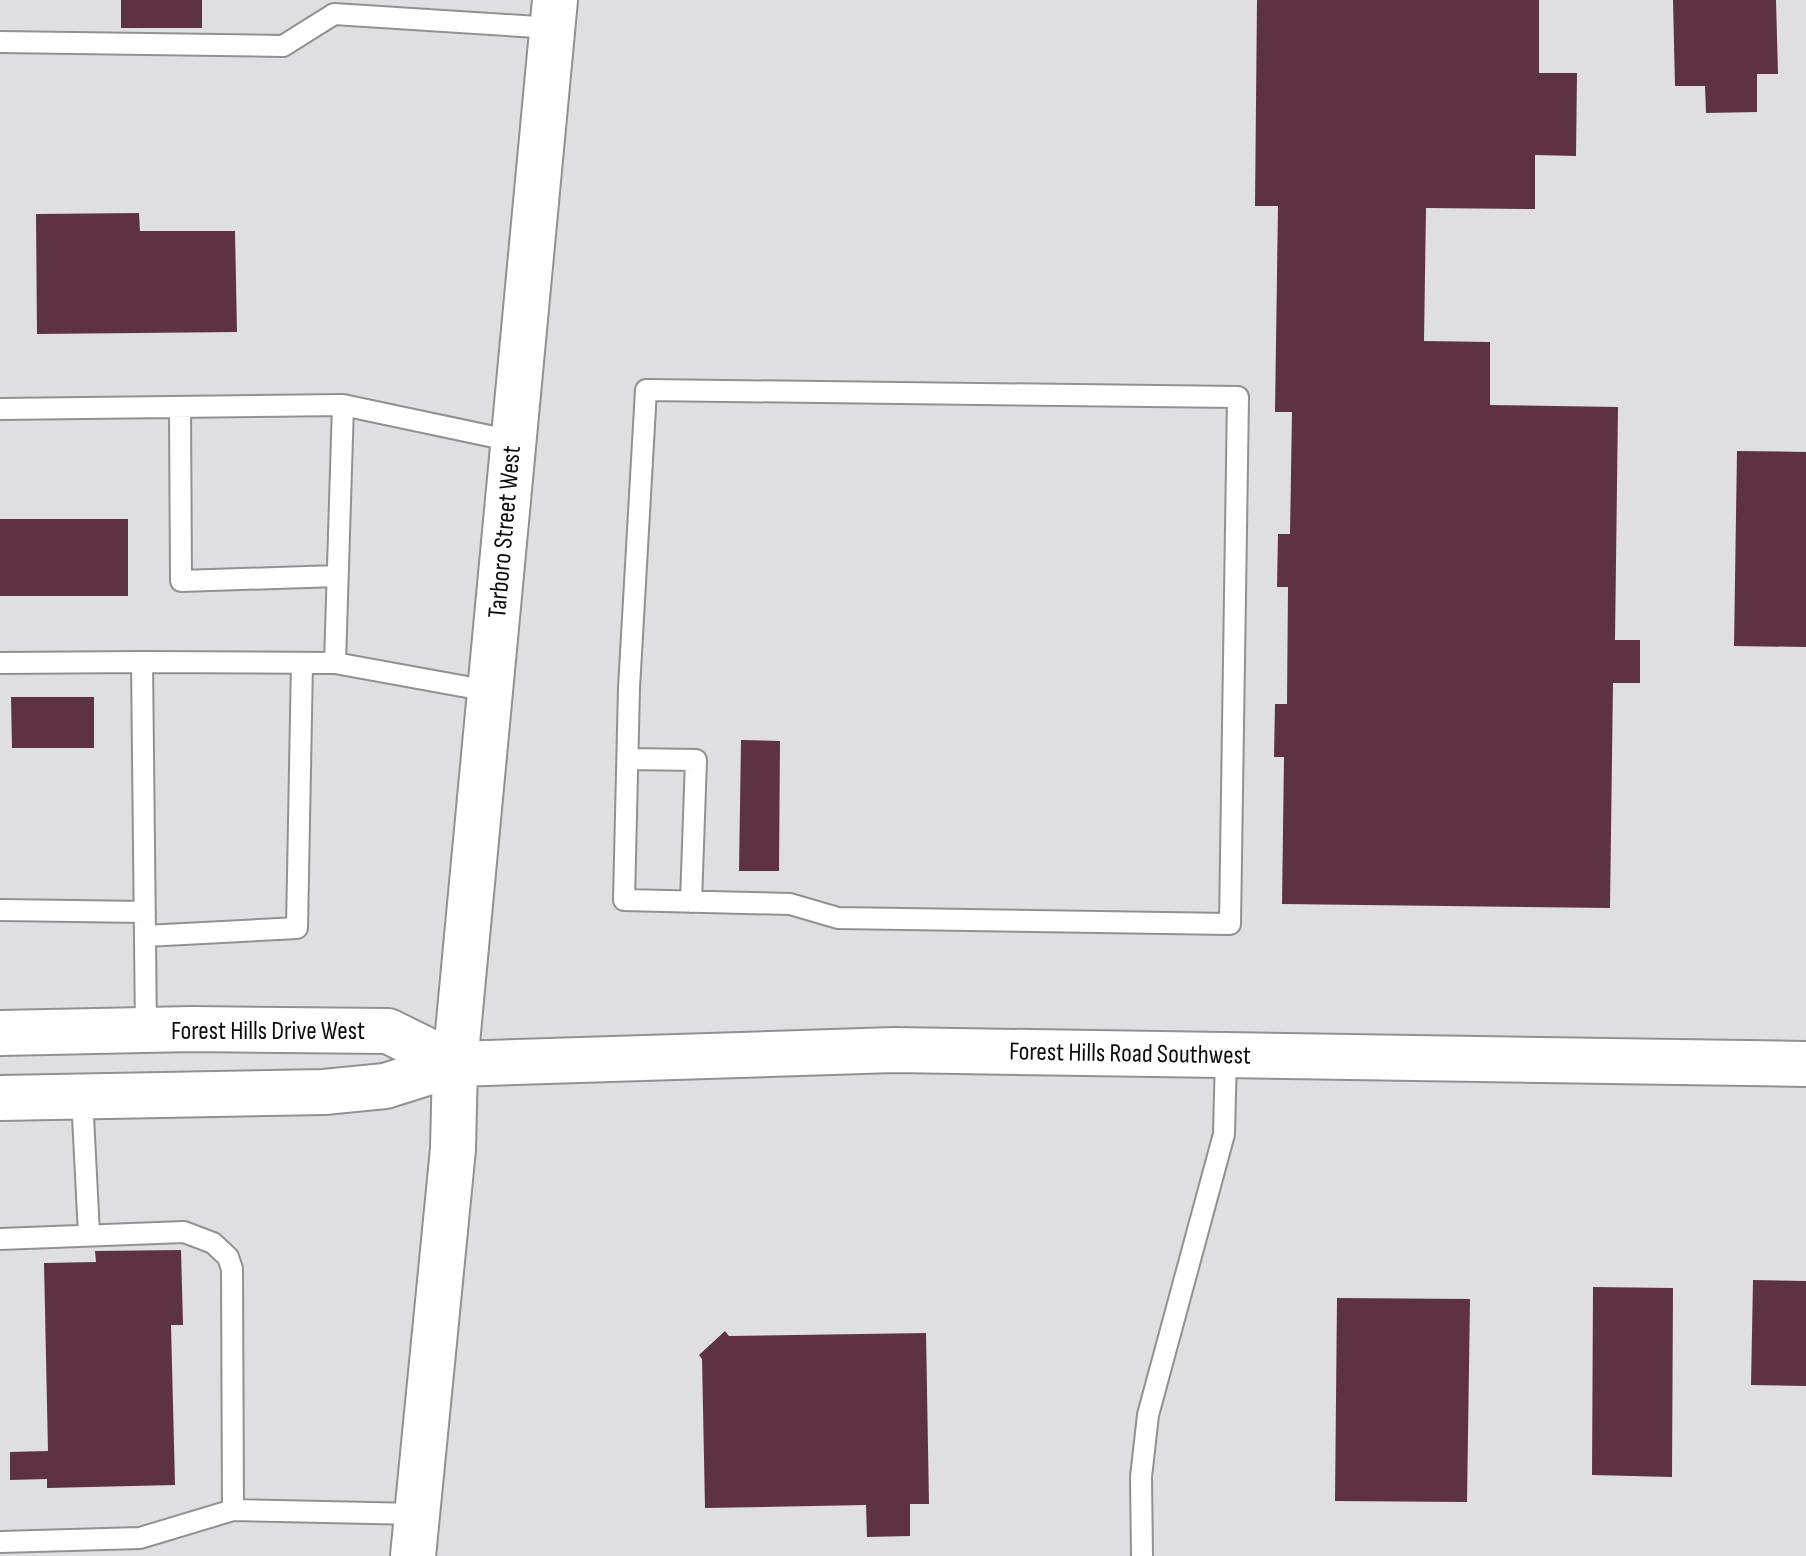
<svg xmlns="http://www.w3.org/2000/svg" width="1806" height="1556" viewBox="0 0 1806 1556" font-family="'Sofia Sans Condensed',sans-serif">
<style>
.building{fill:#5d3343}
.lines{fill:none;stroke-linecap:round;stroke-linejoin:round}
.lane-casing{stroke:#909192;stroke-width:24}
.secondary-casing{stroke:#909192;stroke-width:48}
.lane{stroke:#fff;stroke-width:20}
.secondary{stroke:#fff;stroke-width:44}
.labels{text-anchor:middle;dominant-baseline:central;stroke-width:8;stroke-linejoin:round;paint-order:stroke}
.street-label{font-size:26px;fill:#0d0d0e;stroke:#fff}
</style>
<rect width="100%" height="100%" fill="#dfdfe1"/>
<path class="building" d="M121,0H202V28H121Z
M1257,0H1539V73H1577L1576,156L1535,155V209L1426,208L1424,341L1490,342V405L1618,407L1615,640H1640V683H1613L1610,908L1282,904L1284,757H1274L1275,704H1287L1288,587H1277L1278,534H1290L1292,412H1275L1278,206H1255Z
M1673,0H1776L1778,74H1757V112L1706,113L1705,86H1675Z
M139,213L140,231H235L237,332L37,334L36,214Z
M1737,451L1806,452V647L1734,646Z
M0,519H128V596H0Z
M11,697H94V748H12Z
M741,740L780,741L779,871H739Z
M181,1250L183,1325H171L175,1485L47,1488V1479L10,1480V1452L48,1451L44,1263L96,1262L95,1251Z
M1753,1280L1806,1281V1386L1751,1385Z
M1593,1287L1673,1288L1672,1477L1592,1475Z
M1337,1298L1470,1299L1467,1502L1335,1501Z
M725,1331L729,1336L926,1333L929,1504H910V1536L867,1537L866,1505L705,1508L702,1359L699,1355Z"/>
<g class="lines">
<defs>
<path id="lane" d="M0,42L283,46L334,14L553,28
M646,390L1238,397L1230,924L838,918L790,904L624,900L629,688Z
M343,405L513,441
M180,407L181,581L337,576
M0,409L343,405L335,663L142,662
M0,663L142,662L146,1031
M335,663L489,691
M628,759L696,760L691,902
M0,910L145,912
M145,936L297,928L302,663
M82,1097L89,1234
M0,1239L184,1232L213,1243L228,1257L232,1269L233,1510
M0,1542L140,1538L233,1510L418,1514
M1142,1556L1141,1477L1148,1415L1224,1134L1226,1055"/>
<path id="secondary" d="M0,1033L192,1029L388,1031L455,1064
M0,1098L324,1092L385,1086L455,1064L894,1050L1806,1064
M413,1556L453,1149L455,1064L555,0"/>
</defs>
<use href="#lane" class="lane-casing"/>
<use href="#secondary" class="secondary-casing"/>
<use href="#lane" class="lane"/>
<use href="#secondary" class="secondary"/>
</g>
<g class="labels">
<g class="street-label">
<text transform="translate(505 532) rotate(-85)">Tarboro Street West</text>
<text x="268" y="1031">Forest Hills Drive West</text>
<text transform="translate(1130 1054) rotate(1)">Forest Hills Road Southwest</text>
</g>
</g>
</svg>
